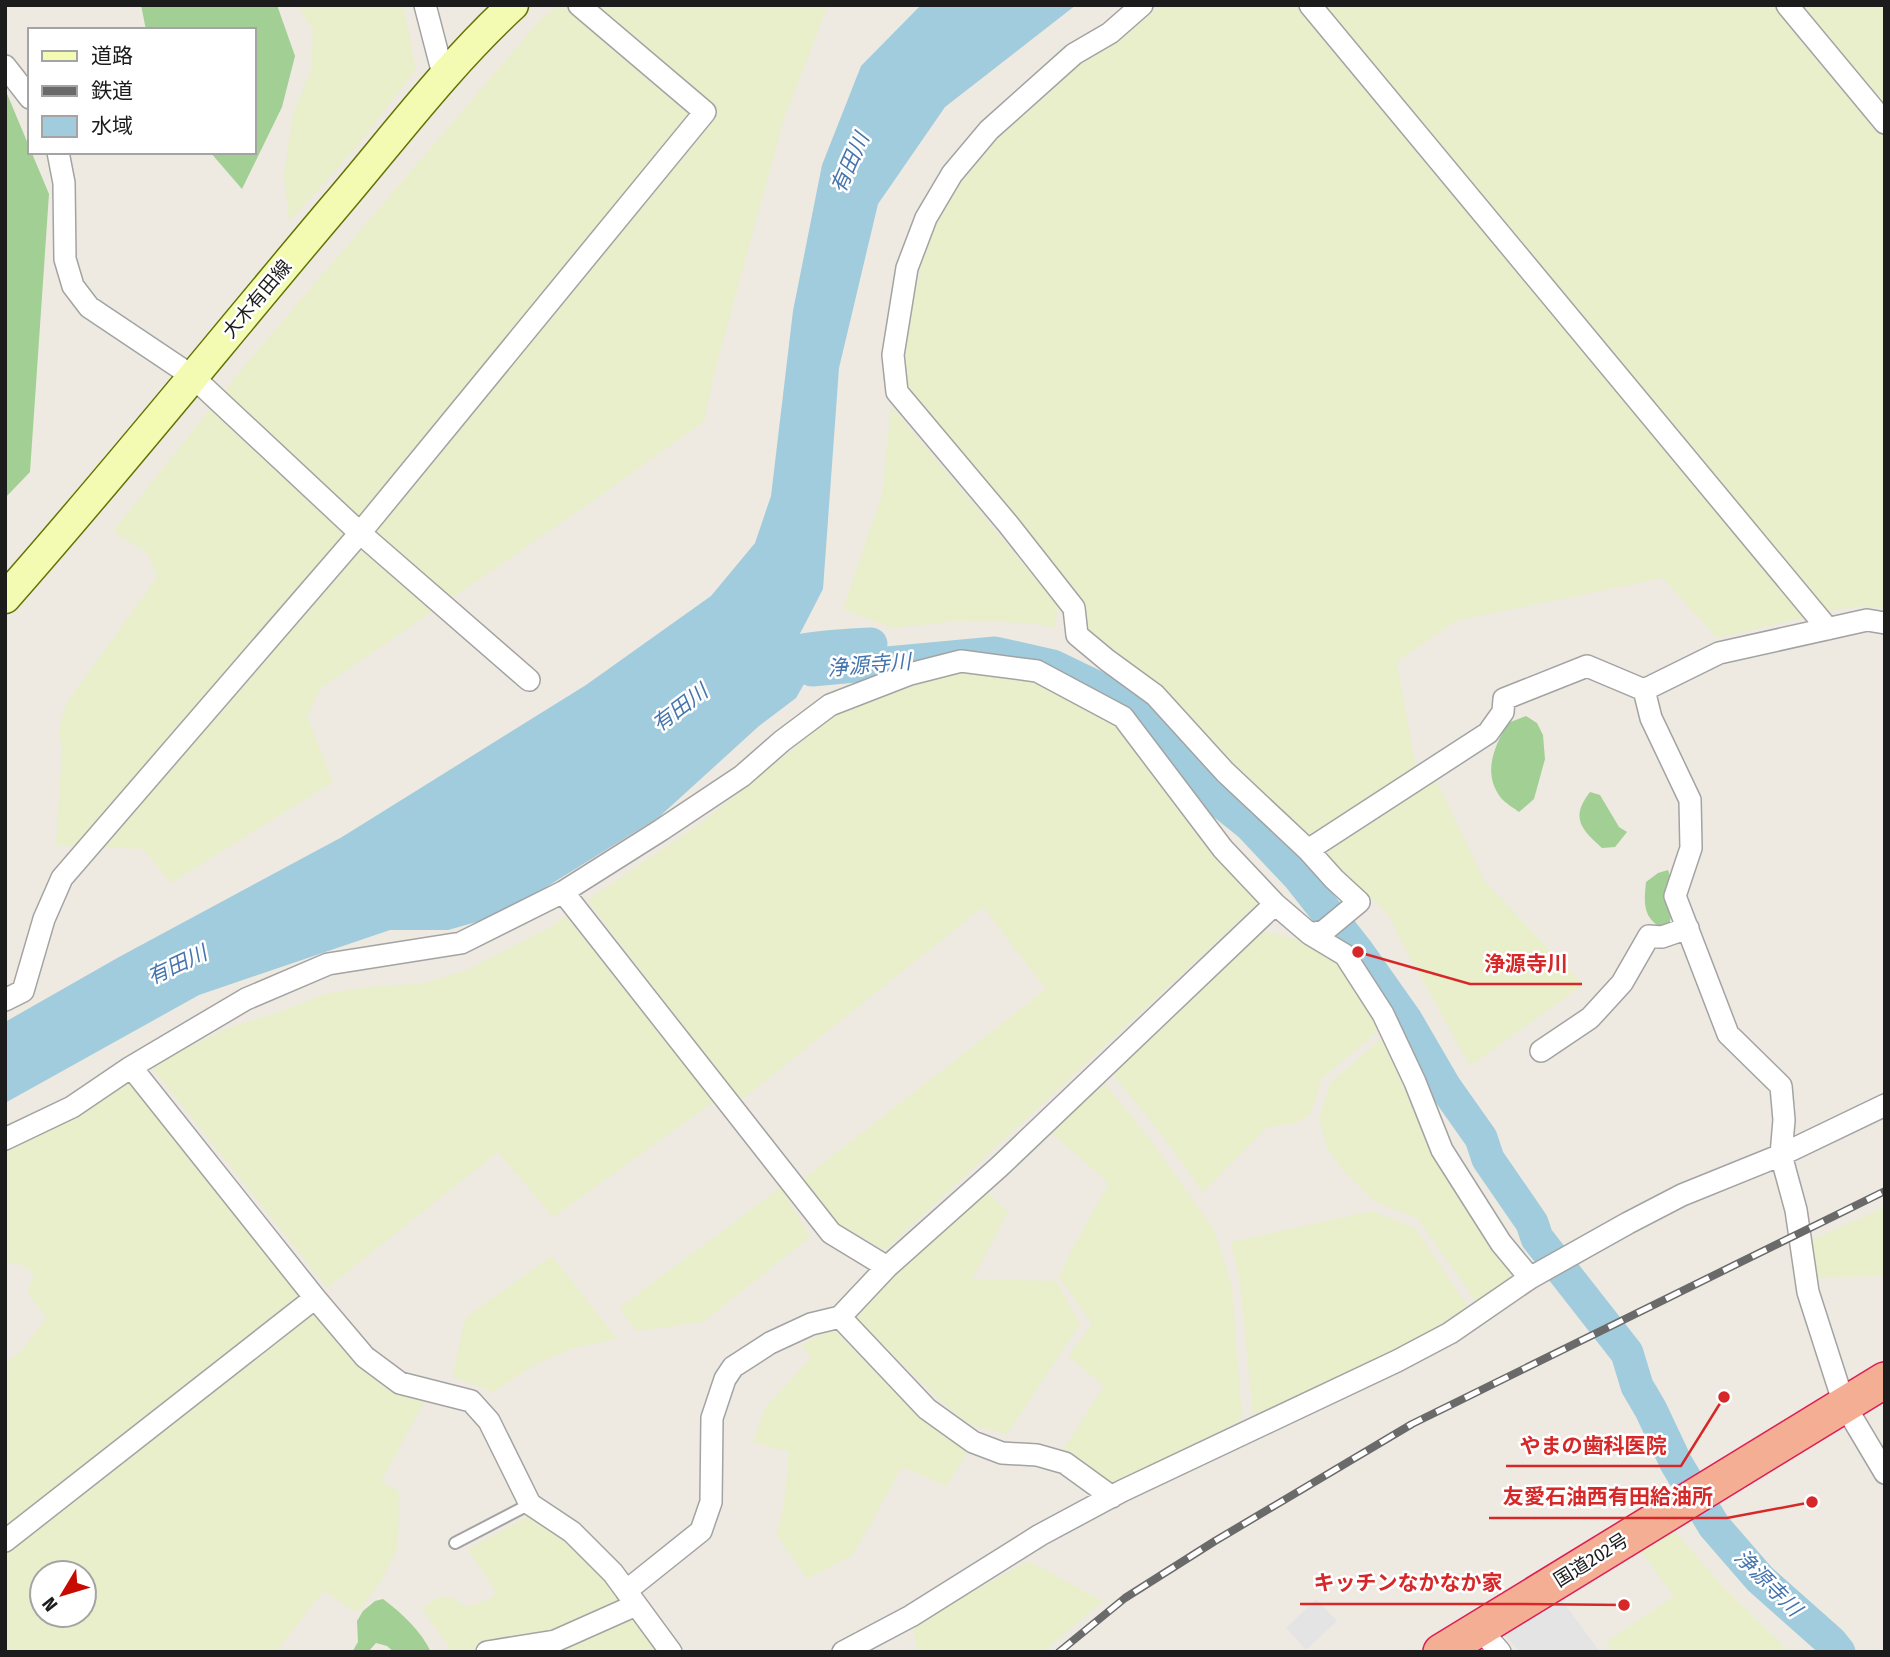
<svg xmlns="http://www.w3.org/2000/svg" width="1890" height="1657" viewBox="0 0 1890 1657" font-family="'Fira Sans Condensed','Noto Sans JP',sans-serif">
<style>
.farmland{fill:#e9eecb;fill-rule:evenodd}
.forest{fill:#a2cf94}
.parking{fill:#e4e4e4}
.water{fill:#a0ccdd}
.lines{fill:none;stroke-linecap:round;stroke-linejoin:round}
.river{stroke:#a0ccdd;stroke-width:33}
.service-casing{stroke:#a3a3a3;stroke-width:14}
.minor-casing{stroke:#a3a3a3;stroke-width:24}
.secondary-casing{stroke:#627402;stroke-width:33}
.trunk-casing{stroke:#dc1e55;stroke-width:38}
.service{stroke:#fff;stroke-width:10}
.minor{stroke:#fff;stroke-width:21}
.secondary{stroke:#f3fbb2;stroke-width:30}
.trunk{stroke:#f4ae94;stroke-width:35}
.rail-casing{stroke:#6a6a6a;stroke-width:8}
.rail{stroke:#fff;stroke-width:5;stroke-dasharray:16;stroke-linecap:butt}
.labels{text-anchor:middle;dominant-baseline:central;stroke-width:5;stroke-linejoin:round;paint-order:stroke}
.street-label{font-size:19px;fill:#1c1c1c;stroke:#fff}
.water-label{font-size:21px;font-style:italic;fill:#4675ae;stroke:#fff}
.leader{fill:none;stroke:#d62828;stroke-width:2.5}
.callout-dot{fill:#d62828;stroke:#fff;stroke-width:2.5}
.callout-label{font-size:21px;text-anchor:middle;font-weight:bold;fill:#d62828;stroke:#fff;stroke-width:5;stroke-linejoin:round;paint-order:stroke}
</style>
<rect width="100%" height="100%" fill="#eeeae1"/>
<path class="farmland" d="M298,5H403L416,69L360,143L289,222L284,174L293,114L311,70L313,31Z
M559,5H828L784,119L715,370L704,421L593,501L321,688L307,716L333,782L171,883L143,849L56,845L62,750L59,729L66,704L157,577L148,554L113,531L245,365L541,19Z
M1162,5H1885V609L1863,606L1840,609L1717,638L1663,578L1455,621L1397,662L1416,769L1309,840L1086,629L905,387L900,308L918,282L925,243L944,204L983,152L1081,63Z
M891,406L1058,605L1055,628L1034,623L958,621L893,628L843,609L882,495Z
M966,672L1035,683L1058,680L1107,707L1228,844L1258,903L885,1250L837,1224L803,1179L1046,989L983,907L740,1101L587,900L701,823L835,715L922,681Z
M1435,778L1485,882L1583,985L1470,1066L1399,937L1389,915L1324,852Z
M566,916L715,1101L553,1217L498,1152L327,1288L151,1066L225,1029L276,1013L324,994L367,987L425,983L467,970L552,926Z
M1260,930L1306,942L1338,962L1381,1029L1322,1078L1311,1114L1296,1123L1267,1127L1203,1192L1158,1130L1110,1071Z
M1382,1038L1477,1223L1516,1279L1476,1301L1418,1219L1376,1202L1343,1171L1327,1148L1319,1118L1330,1083Z
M132,1077L301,1297L5,1527V1363L21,1351L46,1318L27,1291L34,1278L28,1268L12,1262L5,1265V1152L76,1115Z
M1105,1084L1149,1138L1214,1230L1232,1287L1242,1420L1111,1485L1062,1451L1104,1386L1068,1356L1092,1324L1059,1277L1074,1245L1109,1183L1048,1130Z
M781,1187L810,1237L703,1322L636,1331L619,1308Z
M985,1190L1008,1212L972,1279L1056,1281L1080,1324L1007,1434L969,1424L942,1402L853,1315L887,1280Z
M1885,1207V1276L1818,1278L1812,1240Z
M1372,1211L1415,1228L1468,1307L1439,1332L1253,1415L1240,1282L1231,1242Z
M552,1256L617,1339L574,1348L536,1364L493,1392L452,1376L466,1317Z
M311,1308L368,1372L426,1399L381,1481L399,1492L398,1548L382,1579L358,1613L323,1591L276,1652H5V1553L149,1441ZM42,1573H84V1615H42Z
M833,1329L921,1419L969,1450L947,1486L902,1467L853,1555L807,1579L777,1535L784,1503L789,1452L753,1442L766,1406L812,1357L801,1345Z
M534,1513L545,1517L629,1601L554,1637L452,1652L422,1608L441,1596L452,1598L467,1607L489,1599L496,1592L468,1549Z
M1673,1529L1722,1586L1790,1652H1614L1606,1642L1674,1596L1640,1550Z
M1028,1561L1103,1601L1043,1652H917L913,1625Z
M635,1612L662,1652H543Z"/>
<path class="forest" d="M141,5H277L295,56L282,107L242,189L210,152H254V30H146Z
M5,89L49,194L30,472L5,498Z
M1526,716L1537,723L1543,735L1545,759L1534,799L1519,812C1514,808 1505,803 1501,798C1482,773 1494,747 1508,723Z
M1590,792L1600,795L1619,827L1627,832L1615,847L1602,848C1581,829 1570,818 1590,792Z
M1668,870C1675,888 1673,908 1669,926L1663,929C1642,918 1644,902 1646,882L1658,873Z
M383,1599C402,1613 421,1631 431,1652H394L387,1646L376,1643L368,1652H352L358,1642L357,1621L363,1611L375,1601Z"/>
<path class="parking" d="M1316,1599L1337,1621L1306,1650L1286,1628Z
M1561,1599L1600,1652H1520L1503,1633Z"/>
<path class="water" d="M921,5H1076L945,107L878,204L839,368L823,589L791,651L796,664L812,670L796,698L759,726L659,817L501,915L448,930H390L199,995L5,1103V1022L119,957L342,837L586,685L711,596L755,543L771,496L793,311L822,165L861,66Z"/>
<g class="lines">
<path class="river" d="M749,667C788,648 829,646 871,644L812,670L995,653L1053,666L1109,693L1135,714L1219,800L1249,824L1299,877L1358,952L1406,1020L1445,1087L1481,1138L1488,1159L1532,1223L1537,1238L1627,1353L1637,1386L1651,1410L1676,1463L1714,1526L1760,1579L1831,1642L1839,1652"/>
<defs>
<path id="service" d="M455,1543L530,1504"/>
<path id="minor" d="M425,5L444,78
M1142,5L1110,33L1074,54L989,130L952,174L926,218L907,268L893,355L897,392L1008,524L1074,608L1077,635L1107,660L1155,695L1225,772L1308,850L1334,879L1359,902L1324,931L1310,934
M1310,5L1828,629
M1787,5L1885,123
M5,66L30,98
M58,152L64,183L65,259L73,286L89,307L192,376L360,533L529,680
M1644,690L1651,718L1690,800L1691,848L1675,896L1728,1034L1781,1086L1784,1120L1781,1155L1796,1210L1808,1292L1844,1404L1885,1473
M1308,850L1488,733L1503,712L1504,699L1587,666L1644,690L1719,653L1867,620L1885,623
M563,892L831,1233L887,1267
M5,1000L23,991L44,919L62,878L360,533L705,112L579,5
M1541,1051L1590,1018L1622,983L1649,936L1662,937L1688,928
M131,1067L315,1298L365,1357L400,1383L471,1401L489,1421L530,1504L572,1532L613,1573L671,1652
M5,1139L72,1107L131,1067L246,999L328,964L461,943L563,892L661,830L742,776L782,741L830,705L910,674L961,661L1037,671L1123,717L1223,849L1275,904L1310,934L1345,955L1383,1014L1415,1082L1442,1150L1501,1243L1530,1278
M840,1317L927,1409L973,1442L1002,1453L1037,1455L1065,1463L1112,1497
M5,1541L315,1298
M626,1591L701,1531L711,1502L712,1418L725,1379L733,1367L770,1343L811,1324L840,1317L887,1267L999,1167L1275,904
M1480,1629L1500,1652
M487,1652L555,1641L636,1605
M843,1652L911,1616L1040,1535L1122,1491L1397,1361L1450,1333L1530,1278L1628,1223L1682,1195L1781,1155L1885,1105"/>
<path id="secondary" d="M5,598C119,469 226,335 337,204C394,137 448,65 513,5"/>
<path id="trunk" d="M1441,1652L1885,1380"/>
</defs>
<use href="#service" class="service-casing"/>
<use href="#minor" class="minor-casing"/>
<use href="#secondary" class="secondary-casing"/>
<use href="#trunk" class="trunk-casing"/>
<use href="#service" class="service"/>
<use href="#minor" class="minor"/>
<use href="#secondary" class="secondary"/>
<use href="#trunk" class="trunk"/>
<defs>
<path id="rail" d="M1059,1652L1125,1598L1215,1541L1412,1424L1885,1191"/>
</defs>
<use href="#rail" class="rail-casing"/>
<use href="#rail" class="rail"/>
</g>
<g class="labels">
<g class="street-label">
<text transform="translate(257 299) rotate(-50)">大木有田線</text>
<text transform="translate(1591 1560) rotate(-32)">国道202号</text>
</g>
<g class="water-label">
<text transform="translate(850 163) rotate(-66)">有田川</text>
<text transform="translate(869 665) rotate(-5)">浄源寺川</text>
<text transform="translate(680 708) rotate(-37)">有田川</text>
<text transform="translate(177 965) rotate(-25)">有田川</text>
<text transform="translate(1768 1583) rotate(45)">浄源寺川</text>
</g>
</g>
<path class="leader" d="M1358 952L1470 984H1582M1724 1397L1681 1466H1506M1812 1502L1727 1518H1489M1624 1605L1517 1604H1300"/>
<g class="callout-dot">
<circle cx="1358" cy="952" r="7"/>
<circle cx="1724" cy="1397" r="7"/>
<circle cx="1812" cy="1502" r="7"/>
<circle cx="1624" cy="1605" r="7"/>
</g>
<g class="callout-label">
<text x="1526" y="971">浄源寺川</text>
<text x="1593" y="1453">やまの歯科医院</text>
<text x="1608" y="1504">友愛石油西有田給油所</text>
<text x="1408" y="1590">キッチンなかなか家</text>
</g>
<rect width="1890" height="1657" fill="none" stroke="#1c1c1c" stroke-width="14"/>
<rect x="28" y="28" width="228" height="126" fill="#ffffff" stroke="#a4a4a4" stroke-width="2"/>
<rect x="42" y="51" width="35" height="10" fill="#f3fbb2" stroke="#a4a4a4" stroke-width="2"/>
<text x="91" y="63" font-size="21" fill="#1c1c1c">道路</text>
<rect x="42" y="86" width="35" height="10" fill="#6a6a6a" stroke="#a4a4a4" stroke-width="2"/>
<text x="91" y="98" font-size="21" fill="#1c1c1c">鉄道</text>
<rect x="42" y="116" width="35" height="21" fill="#a0ccdd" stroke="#a4a4a4" stroke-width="2"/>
<text x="91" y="133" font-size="21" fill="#1c1c1c">水域</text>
<g transform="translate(63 1594) rotate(232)"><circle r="33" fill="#ffffff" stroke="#a4a4a4" stroke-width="2"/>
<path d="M0-5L12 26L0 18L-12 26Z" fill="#c80b00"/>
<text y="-10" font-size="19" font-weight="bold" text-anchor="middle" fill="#1c1c1c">N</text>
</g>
</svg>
